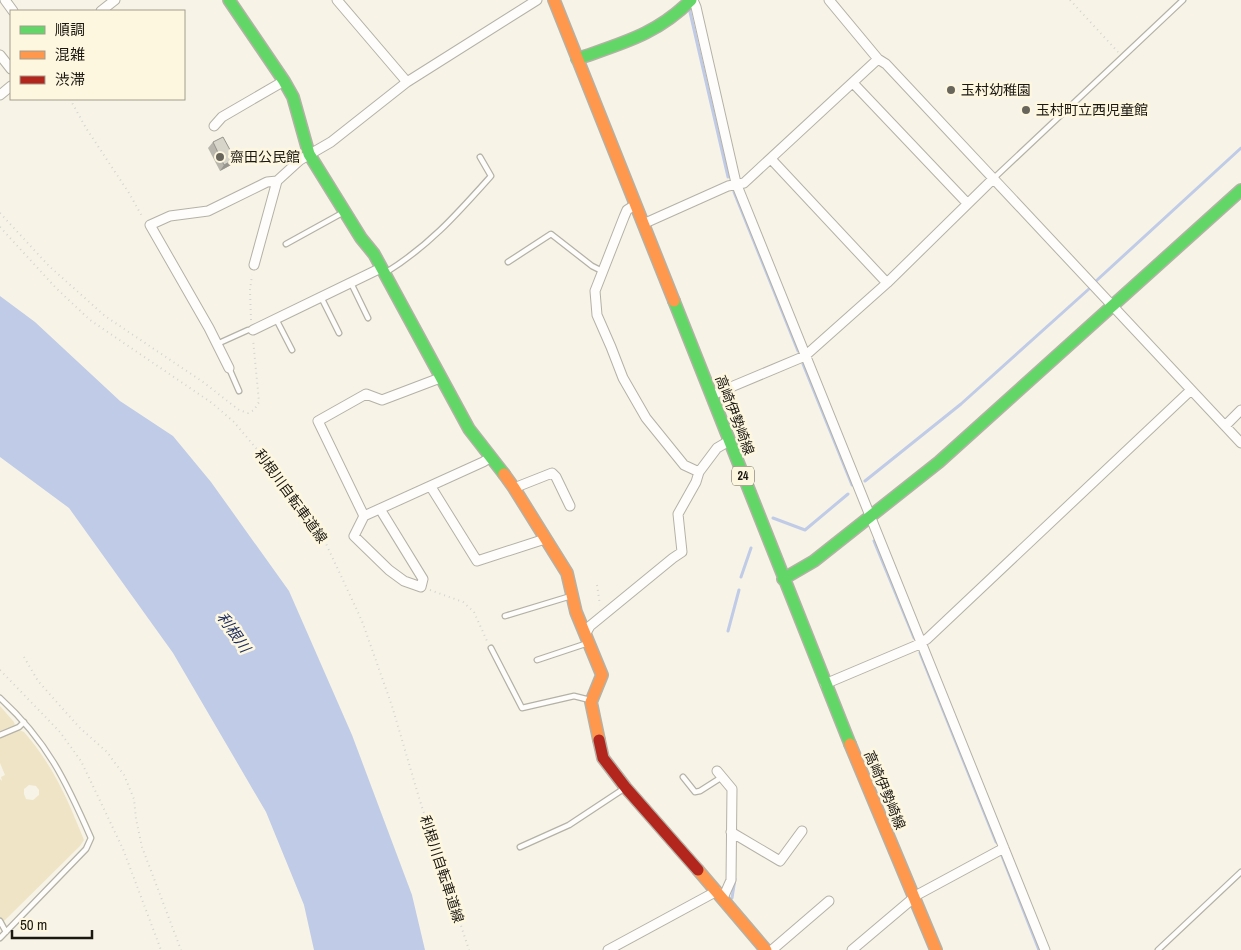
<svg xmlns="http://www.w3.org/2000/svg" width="1241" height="950" viewBox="0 0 1241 950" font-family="'Archivo Narrow','Noto Sans JP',sans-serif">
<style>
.green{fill:#efe5c6;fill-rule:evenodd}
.water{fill:#c0cbe7}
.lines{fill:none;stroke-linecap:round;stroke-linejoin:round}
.stream{stroke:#c0cbe7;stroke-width:3}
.lane-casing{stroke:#b4b1a7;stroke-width:7}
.street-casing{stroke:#b4b1a7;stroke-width:11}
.fast-casing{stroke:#b4b1a7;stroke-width:14}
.slow-casing{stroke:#b4b1a7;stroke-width:14}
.jam-casing{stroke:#b4b1a7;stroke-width:14}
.path{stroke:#d4d4d0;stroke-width:2;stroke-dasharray:1 4;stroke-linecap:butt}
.lane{stroke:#fefdfb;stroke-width:4.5}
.street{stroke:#fefdfb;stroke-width:9}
.fast{stroke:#63d668;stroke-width:11}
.slow{stroke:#ff974d;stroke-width:11}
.jam{stroke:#b3261e;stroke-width:11}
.wall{fill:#b9b6ad}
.shaded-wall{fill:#96948d}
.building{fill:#d7d4c9;stroke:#96948d}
.poi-dot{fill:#68655c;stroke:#fef7e0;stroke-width:2}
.labels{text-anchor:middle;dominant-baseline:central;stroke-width:5;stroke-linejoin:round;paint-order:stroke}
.shield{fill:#fef7e0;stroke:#5f5b4f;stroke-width:1}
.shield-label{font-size:12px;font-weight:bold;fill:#1b1811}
.poi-label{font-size:14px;fill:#1b1811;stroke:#fef7e0;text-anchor:start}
.street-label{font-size:14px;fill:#1b1811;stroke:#fef7e0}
.water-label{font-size:15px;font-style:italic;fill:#1a2a5f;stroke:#fef7e0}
</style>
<rect width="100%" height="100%" fill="#f7f4e7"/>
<path class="green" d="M0,706L14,722L15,725L0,732Z
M19,730L24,732C54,767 67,798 84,840L80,846L0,925V779L2,781L1,777L5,775L0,763V738ZM29,785L36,786L39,790V795L33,800L26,799L24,794V789Z"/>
<path class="water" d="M0,296L35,322L120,401L173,436L211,482L289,591L352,735L412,895L425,950H314L304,905L266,812L173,653L69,508L0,457Z"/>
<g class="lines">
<path class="stream" d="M689,8L728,177
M734,192L798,351
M1096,281L1241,148
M803,364L852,485
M865,481L961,404L1090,288
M773,518L805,530L848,494
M874,541L914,638
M741,577L751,548
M728,631L739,590
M920,653L996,842
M1002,856L1039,950
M732,898L735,879"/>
<defs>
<path id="lane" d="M993,179L1183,0
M286,244L344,212
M508,262L551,234L592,266L602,271
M385,273C429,246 457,214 491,176L480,157
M351,283L368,318
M321,297L339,333
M276,319L292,350
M217,344L248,330H253
M229,368L239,391
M505,616L571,596
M491,648L522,708L574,696L590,700
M537,660L588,643
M0,698C47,741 66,781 91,838L86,849L0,938
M0,735L19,727L24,722
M683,777L695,792L700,791L722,777
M520,847L569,825L625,788
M0,921L6,932
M1158,950L1241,872"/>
<path id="street" d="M5,0L13,11
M337,0L407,82
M693,0L696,7L736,183L1045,950
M829,0L878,59L886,64L1241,443
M101,11L115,0
M0,55L11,69
M853,83L967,203
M0,95L11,86
M214,126L222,117L284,81
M771,159L887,283
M635,205L627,210L624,217L595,291L597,315L611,347L623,378L646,418L684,465L699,472
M643,224L728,186L744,183L878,59
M254,265L277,181
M253,330L381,268
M229,368L209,328L150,225L170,216L208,211L267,182L277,181L300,160L331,142L407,82L537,0
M440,378L382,400L366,394L318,421L364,516L483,462L491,457
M712,395L805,356L887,283L993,179
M1225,426L1241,410
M431,487L477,561L545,539
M514,488L552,473L556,477L570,506
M364,516L354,536L389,570L404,581L421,587L423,579L380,509
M586,633L590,626L673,558L682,552L678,514L696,482L699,472L717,448L729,441
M825,684L915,646L927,639L1191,390
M717,771L732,789L731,880L723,898
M731,832L780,861L802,831
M608,950L717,891
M772,950L829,901
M852,950L917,895L1004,848"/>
<path id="fast" d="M229,0L284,81L293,97L309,154L361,238L374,254L469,429L504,474
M577,59C622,43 656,35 691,0
M674,301L850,744
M783,579L814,561L939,462L1241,190"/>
<path id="slow" d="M554,0L674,301
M504,474L514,488L567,573L576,612L602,675L591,702L599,740
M850,744L936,950
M698,870L766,950"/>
<path id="jam" d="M599,740L603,758L626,788L698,870"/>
</defs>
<use href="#lane" class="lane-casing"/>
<use href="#street" class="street-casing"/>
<use href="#fast" class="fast-casing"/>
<use href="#slow" class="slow-casing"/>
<use href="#jam" class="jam-casing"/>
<path class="path" d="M1070,0L1118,52
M70,99L86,128L129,193L143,218
M0,213L49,266L105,316L203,382L239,410L248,413L254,410L259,402L253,339
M0,227L56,288L90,320L212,403L234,422L287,485L321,533L362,621L392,706L420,801L469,950
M251,320L250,290L252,275
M597,585L600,605
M430,590L463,602L474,612L487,641
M24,657L38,681L79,727L107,752L124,775L134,799L136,819L142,847L181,950
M0,670L60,732L81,761L123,849L161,950"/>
<use href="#lane" class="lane"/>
<use href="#street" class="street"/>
<use href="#fast" class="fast"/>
<use href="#slow" class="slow"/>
<use href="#jam" class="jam"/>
</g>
<path class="wall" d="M213,142L235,159L231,165L220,171L208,148Z"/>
<path class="shaded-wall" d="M235,159L231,165L220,171L224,165Z"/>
<path class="building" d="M223,137L235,159L224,165L213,142Z"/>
<g class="poi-dot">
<circle cx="951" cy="90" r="5"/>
<circle cx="1026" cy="110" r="5"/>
<circle cx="220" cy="157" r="5"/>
</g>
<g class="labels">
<rect class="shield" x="732" y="466.5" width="22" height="19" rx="4"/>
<g class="shield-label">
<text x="743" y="476">24</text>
</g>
<g class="poi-label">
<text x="961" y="90">玉村幼稚園</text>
<text x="1036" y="110">玉村町立西児童館</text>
<text x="230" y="157">齋田公民館</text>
</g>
<g class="street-label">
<text transform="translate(735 415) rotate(69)">高崎伊勢崎線</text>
<text transform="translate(291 496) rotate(54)">利根川自転車道線</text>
<text transform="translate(885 790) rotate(67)">高崎伊勢崎線</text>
<text transform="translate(442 869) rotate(72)">利根川自転車道線</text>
</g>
<g class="water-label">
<text transform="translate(234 632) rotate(55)">利根川</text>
</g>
</g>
<rect x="10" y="10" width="175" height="90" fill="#fef7e0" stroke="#a39e8d"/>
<rect x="20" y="26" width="25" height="8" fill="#63d668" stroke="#a39e8d"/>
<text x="55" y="35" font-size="15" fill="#1b1811">順調</text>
<rect x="20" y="51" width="25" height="8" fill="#ff974d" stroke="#a39e8d"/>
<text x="55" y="60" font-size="15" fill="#1b1811">混雑</text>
<rect x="20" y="76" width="25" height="8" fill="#b3261e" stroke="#a39e8d"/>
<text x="55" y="85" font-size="15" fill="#1b1811">渋滞</text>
<path d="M12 930v8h80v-8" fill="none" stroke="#1b1811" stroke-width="2.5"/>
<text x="20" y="930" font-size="15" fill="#1b1811" stroke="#fef7e0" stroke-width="4" paint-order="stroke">50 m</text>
</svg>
